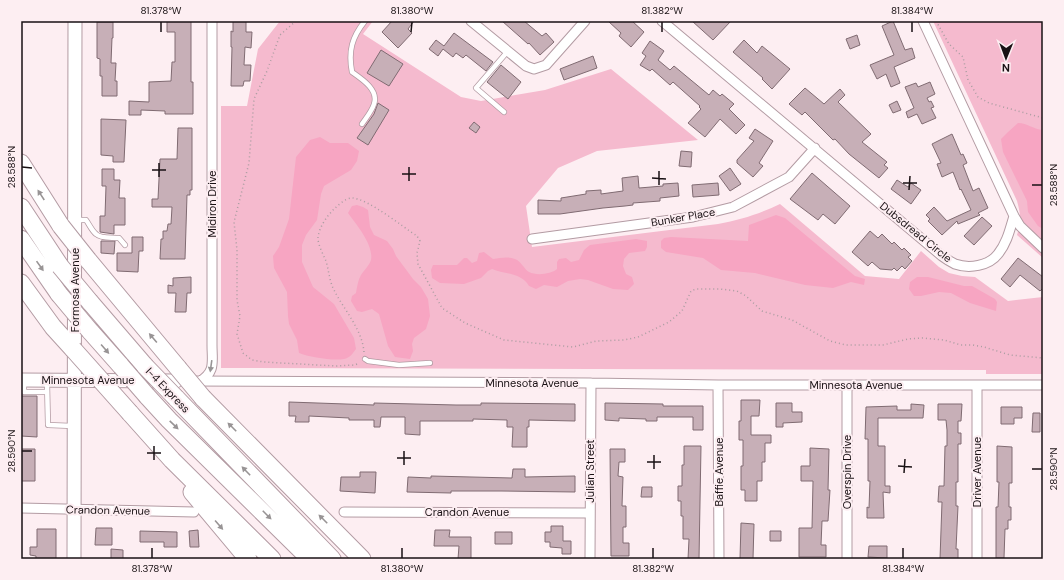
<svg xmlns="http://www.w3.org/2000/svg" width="1064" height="580" viewBox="0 0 1064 580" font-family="'DM Sans',sans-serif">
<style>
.green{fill:#f5bace}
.water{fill:#f7a5c2}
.building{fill:#c7afb7;stroke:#806b72}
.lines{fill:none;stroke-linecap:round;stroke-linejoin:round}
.lane-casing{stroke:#b39ba3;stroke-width:6}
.street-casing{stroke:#b39ba3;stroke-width:11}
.secondary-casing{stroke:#b39ba3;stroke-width:15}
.highway-casing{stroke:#b39ba3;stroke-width:19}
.path{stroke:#aa9da1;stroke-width:1.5;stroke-dasharray:1 3;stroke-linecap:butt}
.lane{stroke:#fff;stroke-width:4.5}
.street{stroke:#fff;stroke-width:9}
.secondary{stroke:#fff;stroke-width:13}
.highway{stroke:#fff;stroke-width:17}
.highway-bridge-casing{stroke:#b39ba3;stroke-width:19;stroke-linecap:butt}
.highway-bridge{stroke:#fff;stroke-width:17}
.oneway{fill:#989495}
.ticks{fill:none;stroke:#191114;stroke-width:1.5}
.labels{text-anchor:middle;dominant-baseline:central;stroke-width:4;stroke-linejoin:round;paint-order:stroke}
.street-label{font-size:11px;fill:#191114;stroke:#fdeef2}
.neatline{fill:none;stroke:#191114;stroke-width:1.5}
.ticks-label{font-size:10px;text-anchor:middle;fill:#191114}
</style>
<rect width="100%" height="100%" fill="#fdeef2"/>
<path class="green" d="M280,21H373L363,34L461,97L481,101L545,90L611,69L698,140L597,151L558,168L526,206L532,247L718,224C741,220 759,214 780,204L865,276L899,279L921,251L939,267L949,273L962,276L975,277L1008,301L1043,297V374H986V370L221,368V106H247L258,49Z
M933,21H1043V258L1017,235C1021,222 1021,215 1017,201Z"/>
<path class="water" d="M1018,123C1028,123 1032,129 1043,130V229L1038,226L1028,212L1027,201L1003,152L1001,139L1008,132Z
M320,137L330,143H348L359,151L357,161L351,170L324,186L321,194L317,220L306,235L302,245V262L313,287L334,304L354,338L356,349C353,353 350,358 344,359C333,361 309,357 299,353L297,340L289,324L288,316L287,292L274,268L273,256L279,247L289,219L296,157L310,140Z
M357,205L363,207L368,210L370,227L374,235L387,241L393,249L396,256L413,279L421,287L428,299L430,316L426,329L414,338L412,344L413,351L410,359L395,357L388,346L379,314L372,309L362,312L357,311L351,301L352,296L356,293C357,287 358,280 361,275C364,270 369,266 371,260C374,245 356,224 348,213L352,206Z
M776,215L785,218L855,276L865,279L864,285L851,282L833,288L805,285L755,273L721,270L703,258L666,252L661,248V241L664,238L671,237L748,241L749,225Z
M636,239L647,241V247L645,251L629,253L624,259L623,266L626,274L632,277L634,284L628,290L613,289L588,280L580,279L568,281L557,287L544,285L536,289L529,286C522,273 504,274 492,269L488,271L481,278L464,284L440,283L432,278L431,270L433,265H457L464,258H467L472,263L477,261L479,253L484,252L493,259C501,258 507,256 515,259C521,261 524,269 529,272C537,276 551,274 557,269V262L559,259L566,258L571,262L579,260L584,250L590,245Z
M917,277H928L964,286H972L995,299L997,302L996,311L970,303L951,293L939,292L921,296H914L909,289L910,282Z"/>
<path class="building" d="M167,21H191V82H193V114H165V111L141,110V115H129V101L149,102V82L171,81L172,62H175V32H167Z
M233,21H246V32H252L251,48L245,47L244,65H251L250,81H244L243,86H231L232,47H231V31L233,32Z
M392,21H414L408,29L412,33L398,48L382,32Z
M502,21H524L542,36L546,33L554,42L540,55L529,43L528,44Z
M608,21H632L644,32L631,47L619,36L621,33Z
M692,21H731L713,40Z
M893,21L905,50L912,48L915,58L894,67L900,83L891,87L886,74L877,79L870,65L894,55L882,26Z
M97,22H113V38H112L111,63H116L115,81H117V96H102V76H100V59L97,58Z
M454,33L493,62L486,71L466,55L463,58L456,53L453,57L443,49L438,56L429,49L436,40L444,46Z
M857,35L860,45L850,49L846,39Z
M744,40L757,53L762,46L790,69L772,89L762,79L763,78L733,52Z
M650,41L664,51L658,60L670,70L674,66L709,95L713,90L720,96L722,94L734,104L729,109L745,125L736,134L720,119L705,137L688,123L701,109L699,107L700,106L673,82L670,85L652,69L650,71L640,65L646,56L642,53Z
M381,50L403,64L389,86L367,73Z
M593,56L597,68L564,80L560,69Z
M501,65L521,82L508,99L487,82Z
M930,82L935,94L927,98L929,102L931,101L934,107L931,108L936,118L922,124L917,114L908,118L906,112L914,108L905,87L916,83L918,87Z
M805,88L824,104L840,89L845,95L838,102L871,134L862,142L887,162L884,165L888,168L879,178L849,154L835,139L833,140L805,112L802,115L789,104Z
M897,101L901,110L893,113L889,105Z
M378,103L389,110L368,145L357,138L374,114Z
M101,119L126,120L124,162H113V156L101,155Z
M474,122L480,127L476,133L469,128Z
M178,128H192V190H190V195H187L185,259H160L161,239H163V231H167L168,224H171L172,207H152V199H158L160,159H177Z
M755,129L773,141L759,163L763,166L753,177L737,163V160L754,141L749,138Z
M952,134L961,155L963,154L967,163L963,165L973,191L979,188L988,208L978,213L980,215L958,224L957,221L942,235L928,221L930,219L926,215L934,207L947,221L971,210L961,189L960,190L953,172L942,177L937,164L941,163L932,144Z
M681,151L692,152L691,167L679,166Z
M730,168L741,184L730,191L719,176Z
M102,169H114V180H120L119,198H125V225H114V234L100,232V216H105L106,186H102Z
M812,173L850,206L835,224L823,214L818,220L790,199Z
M638,176L639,188L663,186V184L678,183L679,196L660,198V201L633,203V205L625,206L603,208L560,214H538V200L561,201V198L586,194V191L601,190V194L623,191L622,178Z
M897,180L908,187L911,183L921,190L911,204L891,189Z
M718,183L719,195L693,197L692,185Z
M982,217L992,226L974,245L964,236Z
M870,231L878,238L882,234L892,244L894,242L902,250L904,248L911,255L908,257L912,261L905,269L902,266L897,271L894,268L892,270L880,269L872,262L868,266L852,252Z
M132,237H143V251H139L138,272L117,271V253H132Z
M101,241H115L114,254L101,253Z
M1018,258L1043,277V288L1040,291L1020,275L1010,287L1001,279Z
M191,277V293H187L186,312H175L176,293H168V285L173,286V278Z
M21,396H37V437L21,436Z
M741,400H760L759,416H751V435H771V443H765V462H762V481H757V501H745V490H741V466H743V440H739V421H741Z
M289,402L374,405V403L456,405H481V403L575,404V421L529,420V427H527V447H512L513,427H507V420L473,419V421H420V435L405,434V417H381L380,427H374V420H349V418L309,416V422H295L296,416H289Z
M605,403L663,404V406H703V430H693V417H657V421H646V419L619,418V421L605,420Z
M776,403H792V412H802V422L783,423V427H776Z
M911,404L924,405L923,418H878V446H885V486H890V493L883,492L884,518H867V507L869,508L870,481H868V439H865L866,407L897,406V410H911Z
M938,404H962L961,421H958V433H961V444H958V482H956V506H958L956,549H958V559H940L942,502H938L939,486H944L945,446H947V430L946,420H938Z
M1001,407H1022V418H1014V424H1001Z
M1033,413H1040V432H1032Z
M684,446H701L699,559H688L689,539H683V516H681V501H678V486H682V465H684Z
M997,446L1012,447V483H1009V507H1011V520H1008V529H1005L1004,558H996V507H998L999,482H997Z
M810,448L829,449L828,490H830L828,521H822L821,545H826V557H799V528H812L813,481H801V466H810Z
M21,449H35V481H21Z
M610,449H625V462H619L618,476L623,477L622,506H626V527H623V543H629V556H611Z
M513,469H525V477L575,476V492L501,491H451V493L407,492L408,477L431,478V476L512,478Z
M360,472H376L375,493L340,491L341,477H360Z
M642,487H652V497H641Z
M741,523L754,524L753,559H740Z
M551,526H563V541H571V554H562V548L550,547V542H545V532H551Z
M96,528H112V545H95Z
M37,529H56V559H36V556L30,555V547H37Z
M198,530L199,547H190L189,531Z
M435,530H450L449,537H471V559H458L459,546H434Z
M140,531L177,532V547H164V542H140Z
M770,531H781V541H770Z
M495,532H512V544H495Z
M869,546H887V558L868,557Z
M111,549L123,550V559H111Z"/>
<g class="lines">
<defs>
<path id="lane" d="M504,112L476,88L508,51
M362,124C366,118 372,111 374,104C379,90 362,79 352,72C348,51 352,37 365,21
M76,220H86C89,224 92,231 96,234C101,239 112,237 119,238L125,245
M365,359L368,361L399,365L430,363
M24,382V392H47
M47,382L48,425L73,426"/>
<path id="street" d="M471,21L526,66L534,69L546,65L585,21
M662,21L942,256C946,259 951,262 955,264C969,269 989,266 998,254C1007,243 1010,229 1014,216
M923,21L1014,216L1020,226L1043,248
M532,239L693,217L733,207L789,177L815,148
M188,381L591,383L718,385H1043
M199,382C216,372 212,362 212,345V21
M718,385L719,559
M847,385V559
M21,508L194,512
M344,512L590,513
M590,559L591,383
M977,559V385"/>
<path id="secondary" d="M21,380L176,381
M74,559L75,21"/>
<path id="highway" d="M21,163L61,226
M21,207L60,266
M21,239L59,294
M88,260L178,368
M21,283L53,327L73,349
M90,302L145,366
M90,331L121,366
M147,396L169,420L310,559
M176,398L332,559
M203,398L362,559
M130,413L172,460L272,559
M192,492L248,559"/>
</defs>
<use href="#lane" class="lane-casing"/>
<use href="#street" class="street-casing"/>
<use href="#secondary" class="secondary-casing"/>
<use href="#highway" class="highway-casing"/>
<path class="path" d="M296,21L280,35L267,71L254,99L249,163L234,222L237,250V300L240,316L237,334L243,353L252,360L264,362L336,366L355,365L359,363
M936,21L949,44L963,57L968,80L978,97L989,103L1043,118
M364,352C362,329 344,310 334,290C329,280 329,271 326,261C323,254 318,245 318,238C319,227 327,216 334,209C339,205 345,198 352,198C367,198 403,227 417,236L420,241L417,253L418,264L442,308L465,323L504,340L573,347L596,341L624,340L638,337L669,322L682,311L691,291L696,289H720L737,291L746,296L762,311L792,320L830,341L846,345H883L908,339L922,338L944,340L961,345H973L984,347L1010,355L1043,358"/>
<use href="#lane" class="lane"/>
<use href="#street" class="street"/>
<use href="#secondary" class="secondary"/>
<use href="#highway" class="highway"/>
<defs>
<path id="highway-bridge" d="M61,226L88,260
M60,266L90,302
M59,294L90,331
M73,349L130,413
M121,366L147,396
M145,366L176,398
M178,368L203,398"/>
</defs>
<use href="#highway-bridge" class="highway-bridge-casing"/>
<use href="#highway-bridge" class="highway-bridge"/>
</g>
<defs><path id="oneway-solid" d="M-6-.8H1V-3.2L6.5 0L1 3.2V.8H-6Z"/></defs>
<g class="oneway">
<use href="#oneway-solid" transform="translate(41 195) rotate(-123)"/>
<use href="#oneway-solid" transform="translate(40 266) rotate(55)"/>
<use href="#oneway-solid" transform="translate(153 338) rotate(-130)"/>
<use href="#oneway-solid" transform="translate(105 349) rotate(49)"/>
<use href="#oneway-solid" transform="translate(211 366) rotate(98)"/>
<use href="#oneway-solid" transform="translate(174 425) rotate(44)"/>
<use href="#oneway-solid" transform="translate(232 427) rotate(-135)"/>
<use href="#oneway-solid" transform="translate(246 471) rotate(-134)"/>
<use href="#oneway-solid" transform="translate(267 515) rotate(45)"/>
<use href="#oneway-solid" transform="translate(323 519) rotate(-135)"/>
<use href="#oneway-solid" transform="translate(219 525) rotate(49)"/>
</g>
<path class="ticks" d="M161,32V22M411,32L412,22M662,32V22M912,32V22M22,167L32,168M152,170H166M402,174H416M159,177V163M652,178L666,179M409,181V167M903,183H917M659,185V171M1032,185H1042M909,190L910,176M22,451H32M147,453H161M397,458H411M154,460V446M647,462H661M404,465V451M898,466L912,467M654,469V455M1032,469H1042M904,473L905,459M152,558V548M402,558V548M653,558V548M903,558V548"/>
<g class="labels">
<g class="street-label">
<text transform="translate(212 204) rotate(-90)">Midiron Drive</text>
<text transform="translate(683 217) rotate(-10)">Bunker Place</text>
<text transform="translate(916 232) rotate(39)">Dubsdread Circle</text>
<text transform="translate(75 290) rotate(-90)">Formosa Avenue</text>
<text x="88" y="380">Minnesota Avenue</text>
<text x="532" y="383">Minnesota Avenue</text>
<text x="856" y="385">Minnesota Avenue</text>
<text transform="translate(168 390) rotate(46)">I-4 Express</text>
<text transform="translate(590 471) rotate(-90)">Julian Street</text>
<text transform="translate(719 472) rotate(-90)">Baffie Avenue</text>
<text transform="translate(847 472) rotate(-90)">Overspin Drive</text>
<text transform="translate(977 472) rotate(-90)">Driver Avenue</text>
<text transform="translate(108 510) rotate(1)">Crandon Avenue</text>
<text x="467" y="512">Crandon Avenue</text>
</g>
</g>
<rect width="1064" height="580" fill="none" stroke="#fdeef2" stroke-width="44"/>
<g transform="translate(1006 58) rotate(181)" stroke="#fdeef2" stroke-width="3" paint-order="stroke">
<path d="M0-3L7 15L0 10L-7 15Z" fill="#191114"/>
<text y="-6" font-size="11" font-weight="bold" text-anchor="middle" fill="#191114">N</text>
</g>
<rect x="22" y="22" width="1020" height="536" class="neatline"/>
<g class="ticks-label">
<text x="161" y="14">81.378°W</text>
<text x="412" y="14">81.380°W</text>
<text x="662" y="14">81.382°W</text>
<text x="912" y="14">81.384°W</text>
<text transform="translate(11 167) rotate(-90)" y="4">28.588°N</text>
<text transform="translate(1053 185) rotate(-90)" y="4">28.588°N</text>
<text transform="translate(11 451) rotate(-90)" y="4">28.590°N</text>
<text transform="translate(1053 469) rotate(-90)" y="4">28.590°N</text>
<text x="152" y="572">81.378°W</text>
<text x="402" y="572">81.380°W</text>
<text x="653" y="572">81.382°W</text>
<text x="903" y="572">81.384°W</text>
</g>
</svg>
